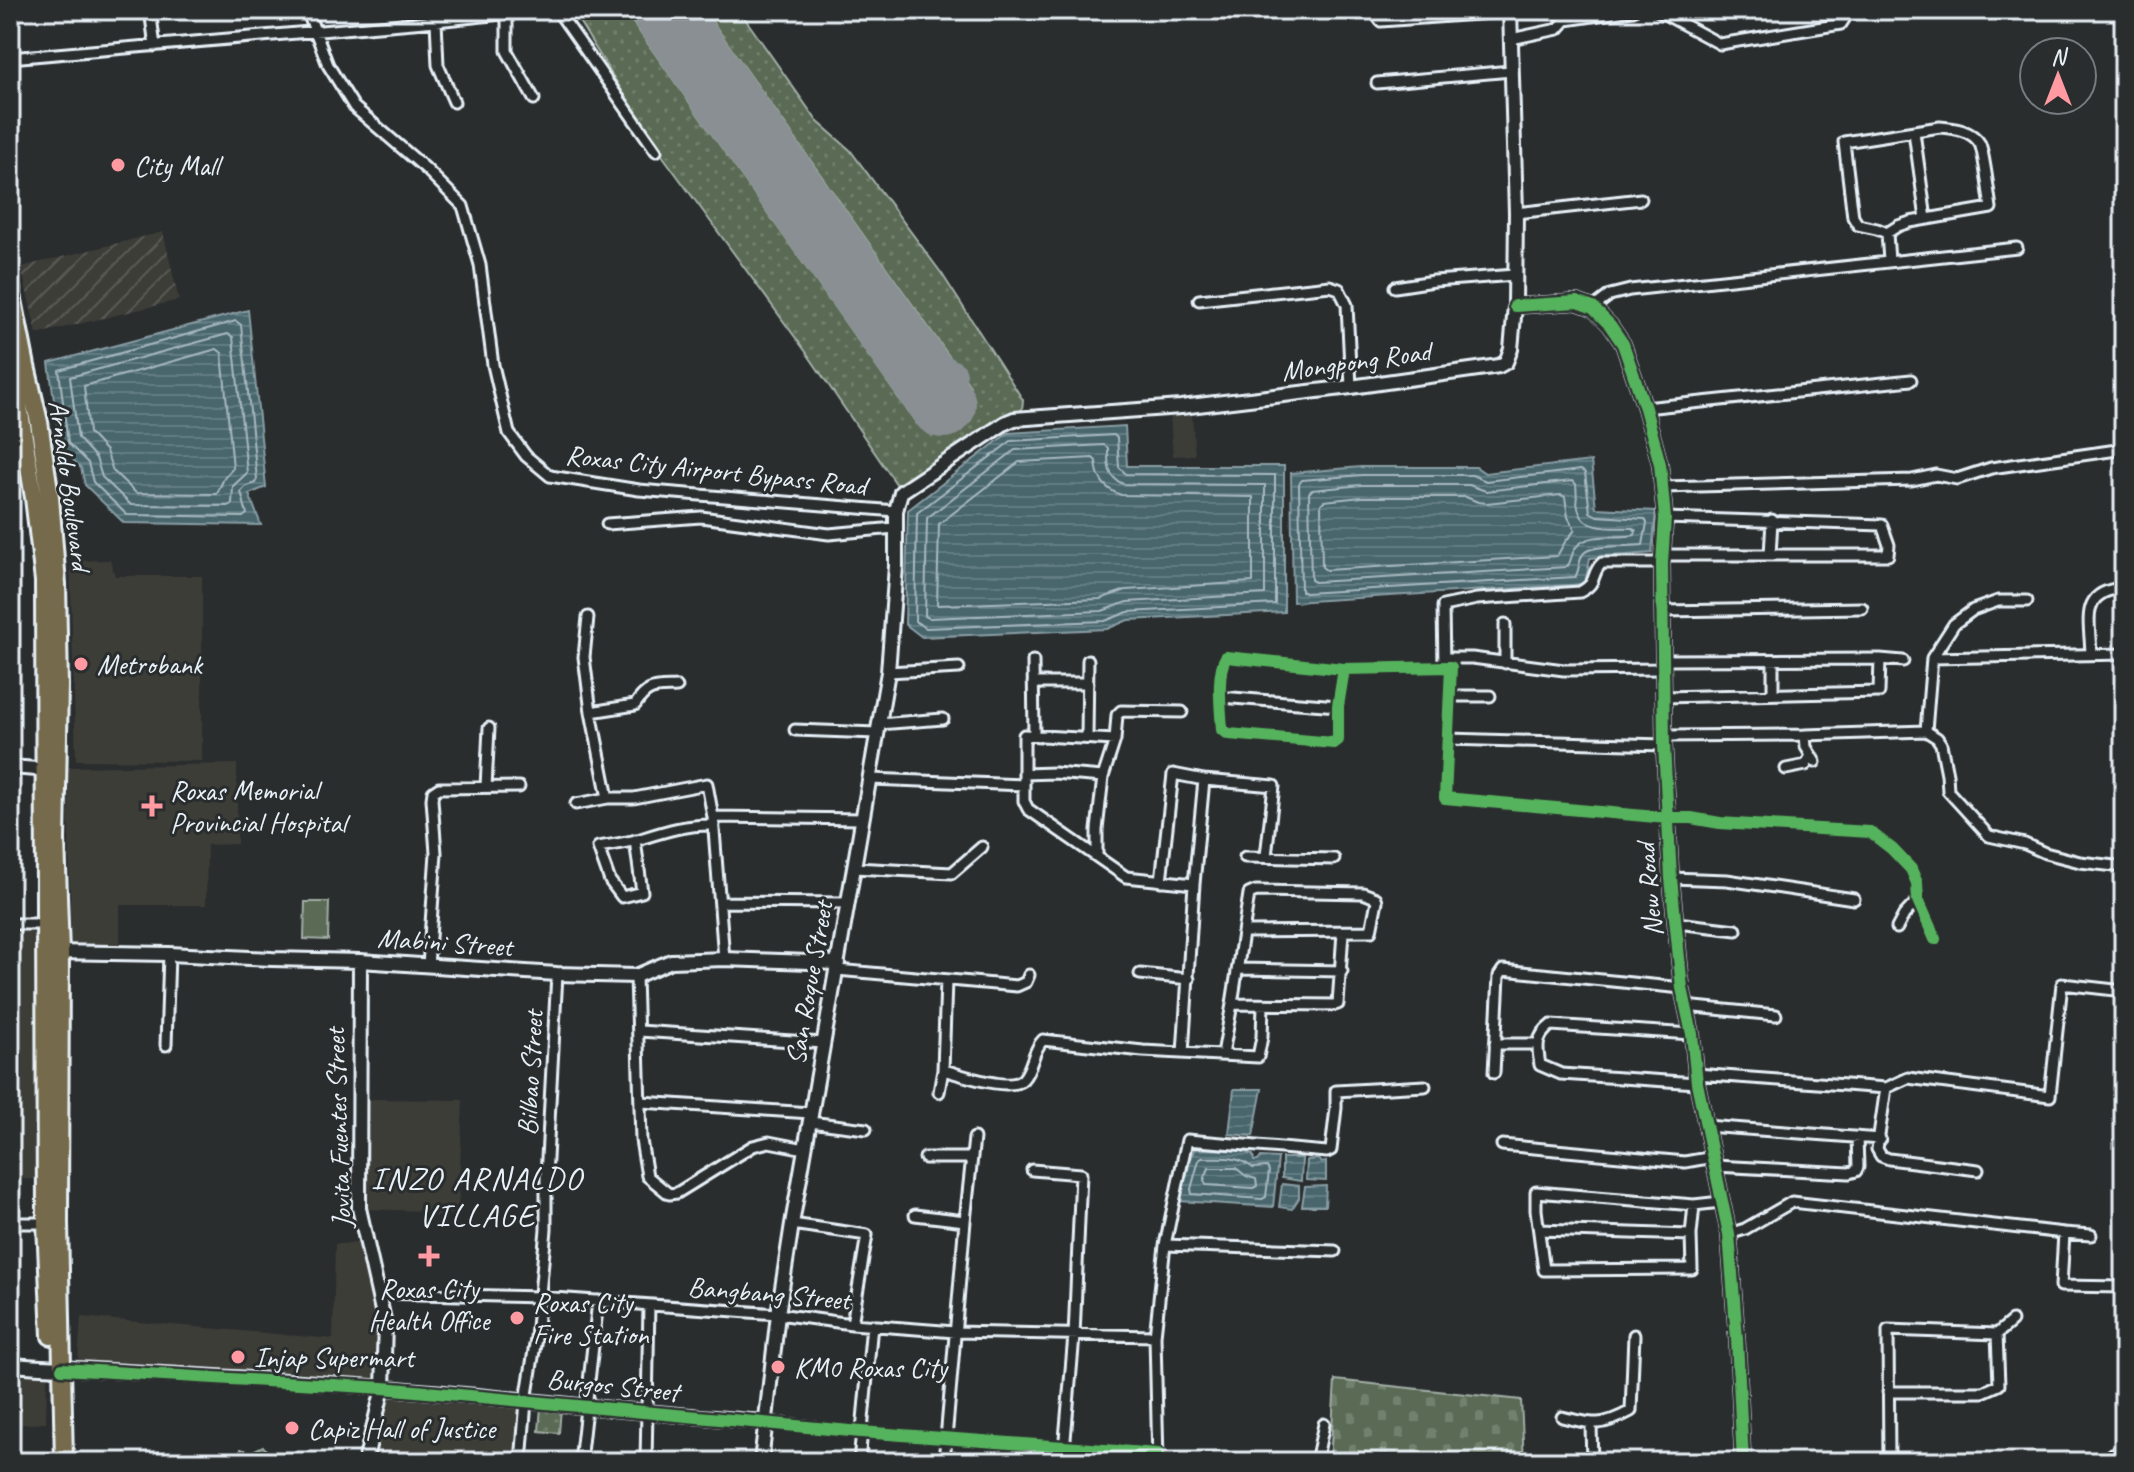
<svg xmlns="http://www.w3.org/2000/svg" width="2134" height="1472" viewBox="0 0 2134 1472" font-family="Caveat,sans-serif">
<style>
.built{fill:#3d3c38}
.industrial{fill:url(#industrial-furrows)}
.grass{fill:url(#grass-dots);stroke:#a1aea6;stroke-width:2}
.cemetery{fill:url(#cemetery-stones);stroke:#a1aea6;stroke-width:2}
.pitch{fill:#5a6b54;stroke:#a1aea6;stroke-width:2}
.water{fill:url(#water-rules);stroke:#899ea5;stroke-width:2}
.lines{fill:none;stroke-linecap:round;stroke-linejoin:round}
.shore{stroke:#a8b9c0;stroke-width:2}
.taxiway{stroke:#898f93;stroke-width:26}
.runway{stroke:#898f93;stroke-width:66}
.street-casing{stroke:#e8f1f8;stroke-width:15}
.secondary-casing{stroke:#e8f1f8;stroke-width:18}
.highway-casing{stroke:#e8f1f8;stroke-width:22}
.street{stroke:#2a2d2e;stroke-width:9}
.secondary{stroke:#2a2d2e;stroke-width:12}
.highway{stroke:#746b4b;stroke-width:16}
.cycleway-casing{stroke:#2a2d2e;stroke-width:17}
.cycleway{stroke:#56b35d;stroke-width:12}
.poi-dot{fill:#ff9aa2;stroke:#2a2d2e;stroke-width:3}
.labels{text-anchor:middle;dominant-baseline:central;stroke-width:6;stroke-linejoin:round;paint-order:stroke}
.poi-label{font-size:28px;fill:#e8f1f8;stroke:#2a2d2e;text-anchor:start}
.street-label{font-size:28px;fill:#e8f1f8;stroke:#2a2d2e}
.quarter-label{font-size:32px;letter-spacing:2px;fill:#e8f1f8;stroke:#2a2d2e}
</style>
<defs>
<pattern id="industrial-furrows" width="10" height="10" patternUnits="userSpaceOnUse" patternTransform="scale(2)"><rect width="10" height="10" fill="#3d3c38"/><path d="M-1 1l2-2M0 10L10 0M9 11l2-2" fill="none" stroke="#595956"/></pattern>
<pattern id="grass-dots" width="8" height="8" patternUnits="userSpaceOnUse" patternTransform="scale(2)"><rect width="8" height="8" fill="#5a6b54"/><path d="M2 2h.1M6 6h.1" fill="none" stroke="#72816d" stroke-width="1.8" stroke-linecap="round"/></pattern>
<pattern id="cemetery-stones" width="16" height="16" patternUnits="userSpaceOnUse" patternTransform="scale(2)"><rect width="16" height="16" fill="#5a6b54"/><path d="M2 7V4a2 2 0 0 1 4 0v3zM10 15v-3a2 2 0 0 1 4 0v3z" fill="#72816d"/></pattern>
<pattern id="water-rules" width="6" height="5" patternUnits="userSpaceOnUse" patternTransform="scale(2)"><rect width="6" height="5" fill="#49666d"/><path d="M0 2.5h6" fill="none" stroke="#637c83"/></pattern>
</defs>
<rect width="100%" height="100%" fill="#2a2d2e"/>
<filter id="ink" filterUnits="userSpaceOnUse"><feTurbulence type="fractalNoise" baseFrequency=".0125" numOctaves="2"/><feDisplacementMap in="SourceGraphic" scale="16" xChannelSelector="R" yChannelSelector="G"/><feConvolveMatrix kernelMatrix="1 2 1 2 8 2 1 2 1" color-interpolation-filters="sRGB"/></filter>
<g filter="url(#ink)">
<path class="built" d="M572,10H739L817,121L850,150L942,274L1023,400L1022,410L1006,415L899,488L806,352L659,151Z
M1192,415L1195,455L1173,456L1170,416Z
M110,560L115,576H202V761L76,760L70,561Z
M237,764V844L207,845L206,905H120V948H71L68,767Z
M10,929H39L45,1179H10Z
M366,1099L463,1100L458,1213L433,1217L426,1211L364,1209Z
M360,1243L379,1324L376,1355L379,1356L374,1384L78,1363L81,1317L333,1339L335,1244Z
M10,1372H47L46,1423L10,1425Z
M391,1393L529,1404L521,1462H371Z"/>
<path class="industrial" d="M163,232L179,300L37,334L21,267Z"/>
<path class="grass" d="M572,10H624L917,424L970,386L704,10H739L817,121L850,150L942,274L1023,400L1022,410L1006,415L899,488L806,352L659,151Z
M541,1407L561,1408L559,1433L539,1431Z
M263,1446L275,1462H241V1449L251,1452Z"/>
<path class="cemetery" d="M1335,1380L1521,1400L1524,1462H1330Z"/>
<path class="pitch" d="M305,902H329L328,940L304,939Z"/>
<path class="water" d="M248,310L266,487L249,494L261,525L124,523L85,485L81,468L60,446L49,363Z
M1125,426L1127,466H1284V612L1128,620L1107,629L922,637L905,624L908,510L1008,433Z
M1591,461L1596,508L1656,511L1652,553L1590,558L1585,584L1293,602L1291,473L1361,467H1476L1485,473Z
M1234,1089H1262L1253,1136L1229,1134Z
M1194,1149L1239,1150L1253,1155L1254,1161H1258L1261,1157L1278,1158L1273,1207L1179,1201Z
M1282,1158H1302L1301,1181L1282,1178Z
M1318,1159L1321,1163L1326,1162V1181L1306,1180L1307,1160Z
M1282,1184L1299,1186V1198L1292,1209L1279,1207Z
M1326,1186L1325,1206H1302L1305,1187Z"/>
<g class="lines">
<path class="shore" d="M236,321L241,325L257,479L255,483L245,487L241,492L247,514L243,517L127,515L93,482L88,463L68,443L59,370Z
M228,334L233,337L247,473L233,486L232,504L228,506L131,505L102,477L96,458L78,438L70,377Z
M217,349L222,353L233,468L224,478L217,494L136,493L113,471L106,451L89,433L84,386Z
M1114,435L1117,438L1119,467L1126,474L1275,475V604L1128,612L1105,621L926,628L915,621L917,513L1011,441Z
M1104,445L1108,448C1108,464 1107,477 1123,484L1265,485V594L1127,602L1102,611L929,618L925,616L927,518L1015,450Z
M1093,458L1096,461C1097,478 1104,489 1121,495L1253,497V582L1126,590L1100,599L937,605L939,524L1019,462Z
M1581,470L1585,473L1590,512L1597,516L1645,519L1647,523L1643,545C1630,547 1592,544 1584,553C1578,559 1580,571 1575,577L1305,593L1301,591L1299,484L1302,480L1362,475H1472L1486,481Z
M1572,481L1576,484C1577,493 1576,503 1579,511C1585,532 1616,527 1633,528L1636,531L1635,535C1618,539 1592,532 1578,545C1571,551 1572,561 1567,567L1315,582L1311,580L1309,493L1312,490L1362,485H1469L1486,491Z
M1561,495L1565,497L1568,517L1575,530L1565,542L1557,556L1326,570L1322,567L1321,504L1324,501L1362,497H1466L1478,502L1487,503Z
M1202,1158C1222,1158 1237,1155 1253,1168L1267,1167L1269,1171L1266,1197L1262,1199L1192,1194L1191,1189L1199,1160Z
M1209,1168H1236L1246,1176L1256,1179L1257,1186L1253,1188L1206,1185L1204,1180Z"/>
<path class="taxiway" d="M898,341L954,374C947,395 925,396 909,383"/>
<path class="runway" d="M664,10L943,405"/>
<defs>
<path id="street" d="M150,10L155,46
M307,10L328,65L354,107L425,168L463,206L480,265L493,365L509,433L526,456L550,476L639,490L896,511
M557,10L656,151
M1373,10L1381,21L1533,10
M1657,10L1720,44L1841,24L1850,10
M507,13V51L534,99
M1566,20L1633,10
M436,21L438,65L454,102
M1511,39L1558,29L1566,20L1557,10
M10,58L436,21L541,10
M1377,83L1511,71
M1914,132L1926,219
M1516,213L1641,199
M1887,233L1877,229L1858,225L1853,217L1844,142L1940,127C1954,128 1972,130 1980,144C1984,152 1989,196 1991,208L1910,222L1898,226L1887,233L1889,261
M1395,287L1434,281L1515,275
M1199,300L1330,286L1339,289L1347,305L1351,387
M1593,308L1610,295L1630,290L2017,248
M1645,408L1911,380
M1663,487L1912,480L1936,475L1957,479L1991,468L2124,449
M607,524L701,517L829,534L895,528
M1663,555H1888L1889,545L1882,525L1665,518
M1770,555L1772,520
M1663,611L1862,608
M588,617L584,657L591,712L608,798H634L707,784L713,817L724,959
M2091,654C2090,620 2079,591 2124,588
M1444,658H1472L1564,670L1662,669
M1932,658L2124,654
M1662,660L1880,659L1903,661
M1033,661L1034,735
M1773,661V694
M1505,663V624
M1444,667L1443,606L1477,599L1580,592C1599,582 1590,574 1602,563H1662
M1344,669L1338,706V740L1334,743L1229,734L1222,730C1221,711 1216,672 1226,657L1344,669L1451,667L1445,798L1667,818H1691L1720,823L1870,832L1892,849L1911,869L1917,883L1918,900L1935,939
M888,672L959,668
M1033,683H1088
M1451,696H1490
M1220,697L1338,706
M1663,697L1879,692L1880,659
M591,712L635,705C648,685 655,688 677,687
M879,724L943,719
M795,730L877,733
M1926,731L1932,658L1954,624L1973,610L1998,601H2027
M1805,735L1806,747L1815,762
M1664,736L1805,735L1926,731L1937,738L1941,744L1947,774L1948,791L1989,836L2025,844L2045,853L2080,862L2124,867
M1087,738L1088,660
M1448,739L1664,745
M1115,740L1024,735V801L1028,809L1126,877L1194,884
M1786,769L1806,765L1811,755
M1024,774L1054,773L1103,777
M870,779L1024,785
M486,787L489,728
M576,804L608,798
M713,817L862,819
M635,840L642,892L622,897L610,881L598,847C611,845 624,843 637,840C663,832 686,824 714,825
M1097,856V830L1103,777L1115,740L1117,715L1121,711L1182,712
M1245,857L1334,859
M854,868L952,873L982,847
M1671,878L1727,880L1854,899
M1161,881L1173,774L1204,780L1274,786L1266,856
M720,902L847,903
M1677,923L1736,930
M10,924H47
M1897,928L1904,915L1918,900
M428,966L436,853L432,799L433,792L439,788L519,787
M1238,969L1342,971
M837,970L1017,986L1026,982L1029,975
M1140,974L1189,979
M636,976L641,1140L647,1176L669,1194L677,1193L753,1146L769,1142L805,1149
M1232,1004L1249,894L1256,891L1363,893L1376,898L1377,901L1371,931L1243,932
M1685,1006L1776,1015
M639,1031L824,1043
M1692,1034L1551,1025C1535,1037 1537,1048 1540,1065L1561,1074L1697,1083
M1495,1044H1537
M166,1045L169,954
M1183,1053L1194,884L1204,780
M1223,1054L1232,1004L1335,1005L1338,1004L1343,932
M943,1070C960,1074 1011,1093 1023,1079C1033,1068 1032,1051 1043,1040L1143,1051L1258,1057L1262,1037L1263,1005
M1494,1073L1499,976L1503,970L1682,988
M1696,1074L1886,1088L1908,1078L2050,1096L2062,984L2124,991
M1886,1088L1877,1149L1881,1156L1889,1159L1978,1170
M939,1092L943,1070L946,980
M641,1102L811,1113
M810,1122L866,1129
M1706,1126L1880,1139
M1502,1145L1685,1162L1713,1157
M925,1158H971
M1715,1166L1849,1173L1856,1171L1858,1167L1857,1137
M1032,1170L1081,1174L1074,1336L1063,1462
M1694,1205L1691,1235L1692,1269L1544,1270L1536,1210V1192L1694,1205L1721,1202
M915,1215L965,1221
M10,1223H51
M792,1224L867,1235L852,1324
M1539,1230L1691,1235
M2064,1233L2091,1235
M1729,1234L1745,1229L1792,1202L2064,1233L2061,1286L2124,1287
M1165,1245L1335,1251
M379,1293L540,1297L778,1314L852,1324L955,1332L1155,1336
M1888,1392H1983L1999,1385L1997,1334L2012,1321
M1562,1417C1594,1425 1602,1427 1631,1411L1634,1335
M765,1422L861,1432L1158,1454
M1591,1425L1592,1462
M521,1462L526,1401L536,1338L546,1229V1177L557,974
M580,1462L598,1301
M646,1462L649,1305
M859,1462L872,1325
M944,1462L965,1221L974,1138
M1158,1462L1155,1336L1165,1245L1187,1140L1327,1152L1331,1150L1336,1108V1091L1425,1086
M1316,1462L1324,1424
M1889,1462L1888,1330L1997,1334
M2104,1462V1459L2112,1454L2124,1451"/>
<path id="secondary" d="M1515,306L1577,302L1593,308L1610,325L1623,344L1645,408L1660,464L1665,518L1662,563L1664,745L1671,878L1682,988L1692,1034L1697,1083L1729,1234L1737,1339L1743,1462
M10,767L51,770
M53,952L169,954L272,959L360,961L557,974L636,976L671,961L724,959L838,963
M360,961L359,1208L385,1324L383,1388L365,1462
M10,1365C135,1373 260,1378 385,1388C512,1398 638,1413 765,1422
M761,1462L778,1314L792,1224L888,672L896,566V511L901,492L1005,423L1014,419L1181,407L1351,387L1499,366L1506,362L1511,349L1515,306L1516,213L1510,10"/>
<path id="highway" d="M10,285L26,366L39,422L50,497L57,584L59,686L56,840L60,952L59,1223L64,1462
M10,352L34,498L44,581L46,1223L51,1336"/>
</defs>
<use href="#street" class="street-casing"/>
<use href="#secondary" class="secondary-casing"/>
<use href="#highway" class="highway-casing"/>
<use href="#street" class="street"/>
<use href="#secondary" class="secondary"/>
<use href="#highway" class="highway"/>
<defs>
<path id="cycleway" d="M1515,306L1577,302L1593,308L1610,325L1623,344L1645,408L1660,464L1665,518L1662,563L1664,745L1671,878L1682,988L1692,1034L1697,1083L1729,1234L1737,1339L1743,1462
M1344,669L1338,706V740L1334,743L1229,734L1222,730C1221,711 1216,672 1226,657L1344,669L1451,667L1445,798L1667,818H1691L1720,823L1870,832L1892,849L1911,869L1917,883L1918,900L1935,939
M62,1369L383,1388L861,1432L1158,1454"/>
</defs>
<use href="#cycleway" class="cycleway-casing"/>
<use href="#cycleway" class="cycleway"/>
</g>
</g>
<g class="poi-dot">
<circle cx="118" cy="165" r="8"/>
<circle cx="81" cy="664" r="8"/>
<path d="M148 794h8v8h8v8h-8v8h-8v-8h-8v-8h8z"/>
<path d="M425 1244h8v8h8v8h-8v8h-8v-8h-8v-8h8z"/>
<circle cx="517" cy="1318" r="8"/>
<circle cx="238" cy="1357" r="8"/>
<circle cx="778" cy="1367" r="8"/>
<circle cx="292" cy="1428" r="8"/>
</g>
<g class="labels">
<g class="poi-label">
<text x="134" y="165">City Mall</text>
<text x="97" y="664">Metrobank</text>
<text x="170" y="790">Roxas Memorial<tspan x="170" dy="32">Provincial Hospital</tspan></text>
<text x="429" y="1288" text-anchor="middle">Roxas City<tspan x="429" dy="32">Health Office</tspan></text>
<text x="533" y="1302">Roxas City<tspan x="533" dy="32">Fire Station</tspan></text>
<text x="254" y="1357">Injap Supermart</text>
<text x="794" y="1367">KM0 Roxas City</text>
<text x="308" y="1428">Capiz Hall of Justice</text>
</g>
<g class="street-label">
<text transform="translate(1356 361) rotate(-8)">Mongpong Road</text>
<text transform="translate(716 470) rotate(6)">Roxas City Airport Bypass Road</text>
<text transform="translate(70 485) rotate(82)">Arnaldo Boulevard</text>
<text transform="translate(1649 890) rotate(-95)">New Road</text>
<text transform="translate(445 942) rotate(4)">Mabini Street</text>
<text transform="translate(809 983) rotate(-80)">San Roque Street</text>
<text transform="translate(530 1073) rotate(-87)">Bilbao Street</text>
<text transform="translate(338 1128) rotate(-92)">Jovita Fuentes Street</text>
<text transform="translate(769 1293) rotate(5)">Bangbang Street</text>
<text transform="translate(613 1385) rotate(6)">Burgos Street</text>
</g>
<g class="quarter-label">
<text x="477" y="1178">INZO ARNALDO<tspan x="477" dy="37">VILLAGE</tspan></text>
</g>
</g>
<rect width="2134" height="1472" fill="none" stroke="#2a2d2e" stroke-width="40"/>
<rect x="20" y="20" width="2094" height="1432" fill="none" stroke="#e8f1f8" stroke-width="3" filter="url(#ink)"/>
<g transform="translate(2058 76)"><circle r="38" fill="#2a2d2e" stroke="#767b7f" stroke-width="2"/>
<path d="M0-6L14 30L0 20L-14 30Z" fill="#ff9aa2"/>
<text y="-12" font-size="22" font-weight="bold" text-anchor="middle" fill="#e8f1f8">N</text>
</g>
</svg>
